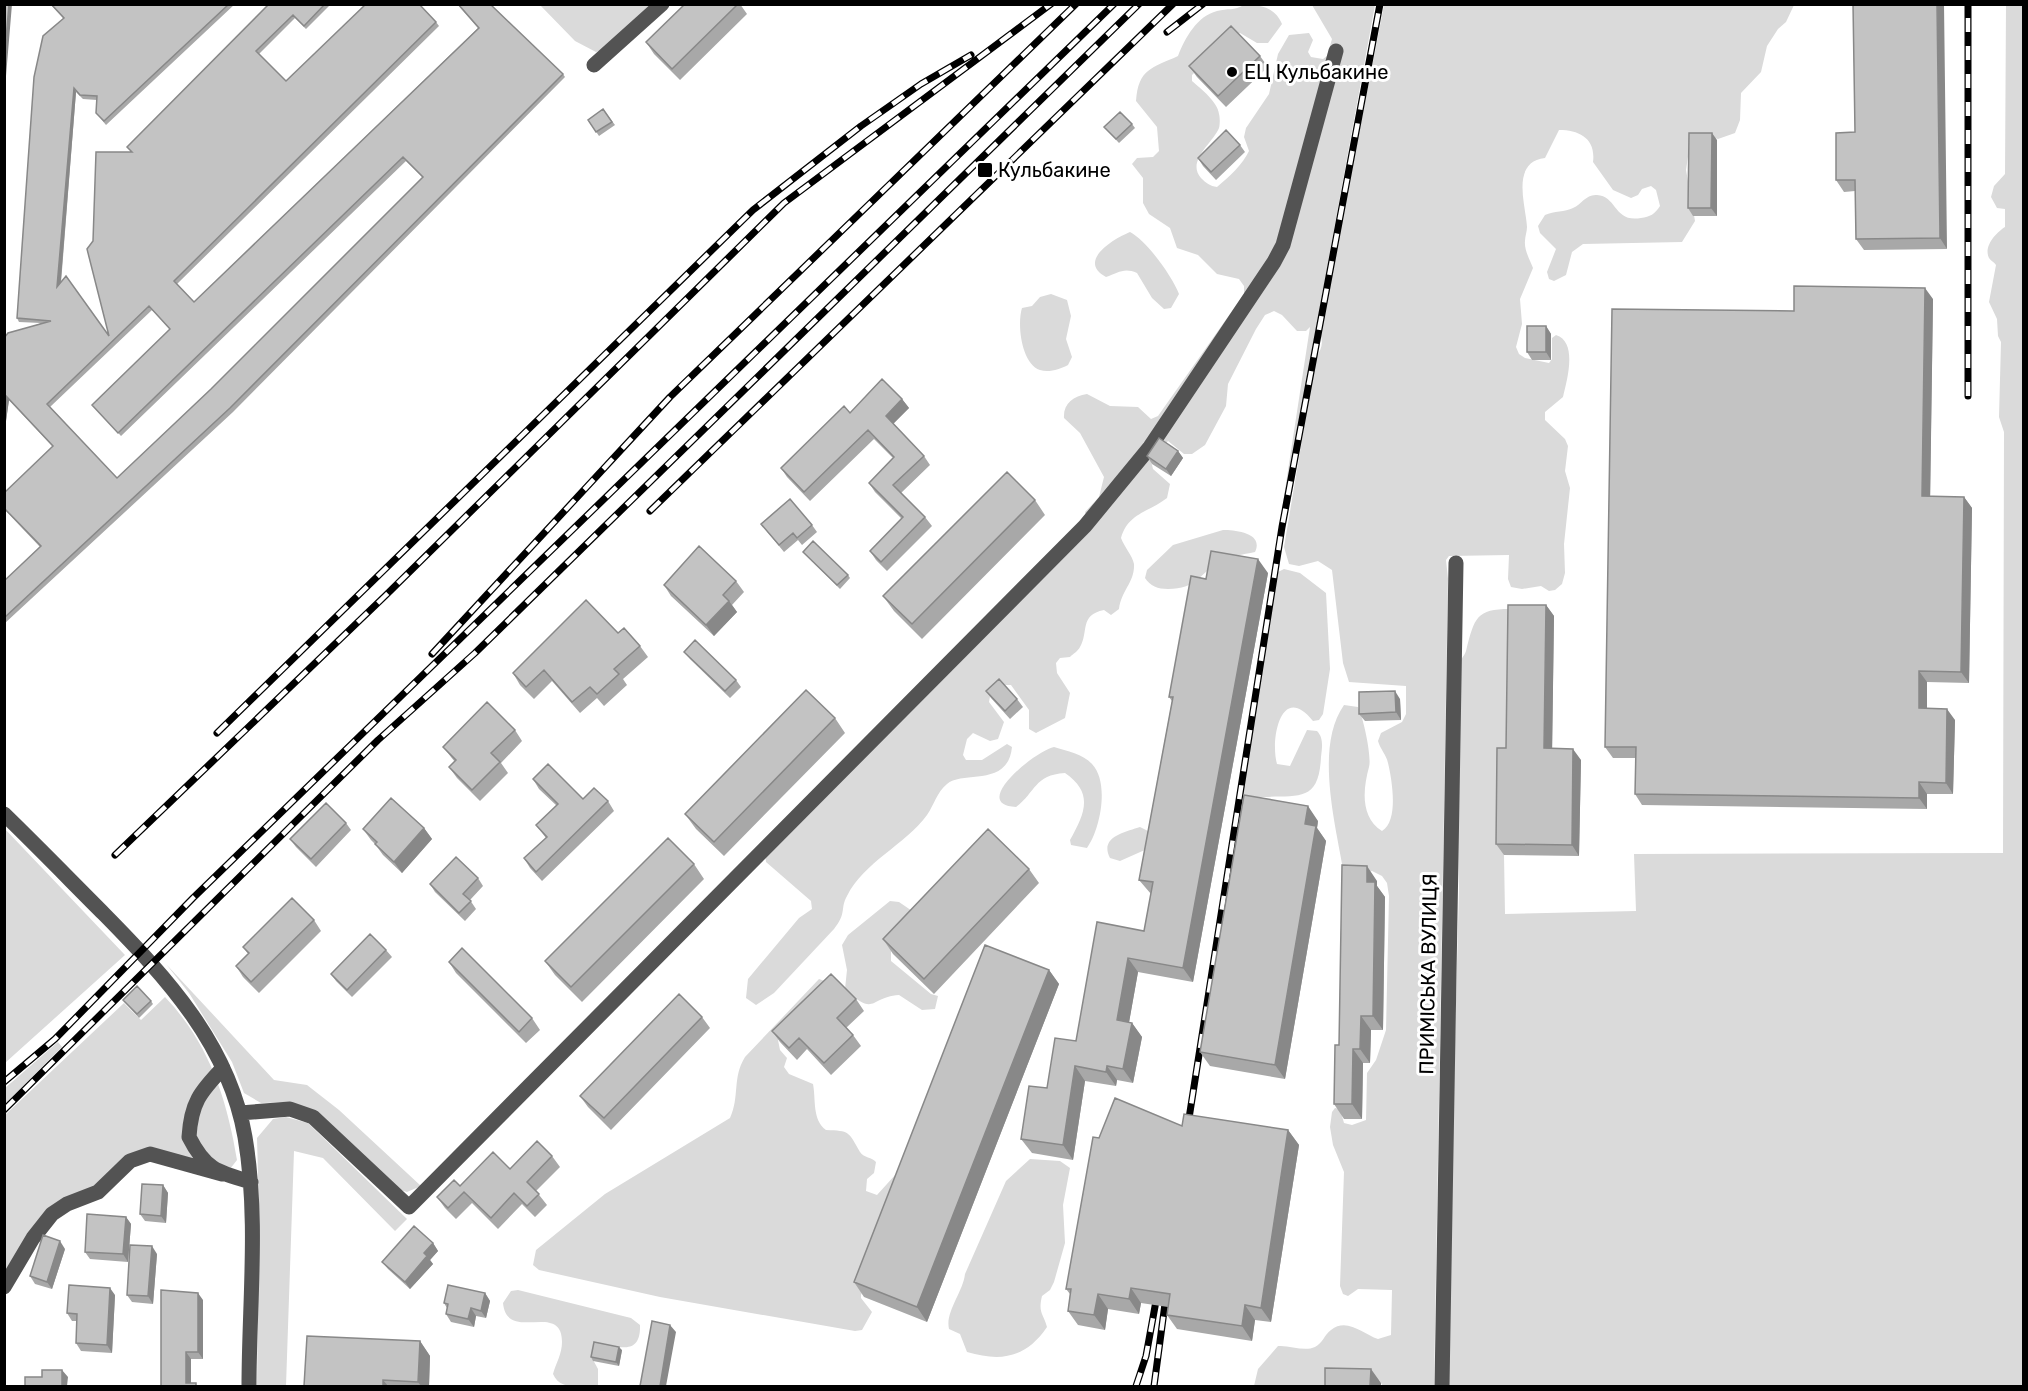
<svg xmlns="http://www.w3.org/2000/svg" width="2028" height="1391" viewBox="0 0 2028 1391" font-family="Rubik,sans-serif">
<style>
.green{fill:#dadada}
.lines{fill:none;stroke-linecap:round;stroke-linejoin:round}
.minor{stroke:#535353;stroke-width:15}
.rail-casing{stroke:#000;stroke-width:7}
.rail{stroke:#fff;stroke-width:4.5;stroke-dasharray:14;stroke-linecap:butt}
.wall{fill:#a8a8a8;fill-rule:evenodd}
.shaded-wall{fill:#888}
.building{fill:#c3c3c3;stroke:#888;stroke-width:1.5;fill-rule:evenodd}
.poi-dot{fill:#000;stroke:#fff;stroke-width:2}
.labels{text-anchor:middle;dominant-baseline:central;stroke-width:6;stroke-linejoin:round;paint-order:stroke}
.poi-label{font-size:20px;fill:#000;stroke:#fff;text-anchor:start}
.street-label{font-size:20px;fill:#000;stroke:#fff}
</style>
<rect width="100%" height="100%" fill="#fff"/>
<path class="green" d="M540,5H655L604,49L596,52L575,41Z
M1244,5C1261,5 1275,7 1282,24L1268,43H1257L1240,33L1231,37L1192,75V81C1201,89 1218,102 1219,114C1220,118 1220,124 1219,128C1213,143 1186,161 1201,178C1206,183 1210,186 1217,187C1229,177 1243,164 1249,151L1244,137L1246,128L1269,94L1278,54L1289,35L1309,33L1313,40L1308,52L1311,57L1323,59L1327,56L1332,39L1312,5H1375L1277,542L1310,327L1306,331H1297L1282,315L1274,311L1265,315L1256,329L1228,384L1226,406L1205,445L1192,454H1184L1168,441L1151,461L1153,469L1170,484L1167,498C1149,512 1128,513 1121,538C1124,546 1133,557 1134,564C1135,582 1121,591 1119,609L1111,615L1104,610C1079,615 1089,632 1080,647C1078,651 1073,654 1070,657L1060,658L1056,663L1057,673L1070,693L1065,718L1036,733L1029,729V710L1011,685H1000L991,691L989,702L1004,722L998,739L990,741L973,733L967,739L963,755L966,760H982L1007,744L1012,747C1008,788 963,770 947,784C937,792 934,805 927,815C905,845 864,862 847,896C840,908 847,913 834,929L774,993L756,1005L746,998L748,979L799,918L812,909L811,901L766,862L765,854L1087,518L1085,512L1099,497L1104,477L1080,433L1064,418C1063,404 1073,396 1087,394L1110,406L1138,407L1151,419L1158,416L1244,294V286L1239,279L1217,274L1198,255L1177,248L1170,228L1149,214L1143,203V178L1132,164L1137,158L1153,157L1159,151L1157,127L1136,101C1138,69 1152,68 1178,56C1185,38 1197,16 1217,11C1228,8 1234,11 1244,5Z
M1384,5H1794L1786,22L1778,29L1767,46L1761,72L1741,93L1740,120L1735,133L1718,139L1705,135L1690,143L1686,170L1695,221L1682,242L1583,244L1572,252L1566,275L1554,281L1549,279L1547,272L1556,249L1540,233L1538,226L1545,215C1554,211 1565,212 1573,208C1582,204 1586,194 1597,195C1617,196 1614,223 1641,218C1650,217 1655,214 1660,206L1656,190L1651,186L1642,189L1638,195L1631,198L1613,190L1593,162C1596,139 1580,130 1559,130L1545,158C1510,162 1526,206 1527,227C1527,232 1525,236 1525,241C1524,250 1530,260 1533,268L1520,299L1522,324L1516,347L1519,354L1525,358L1549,363L1552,359V338L1556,335C1578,342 1567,380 1563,397L1545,412V420L1565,439L1568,446L1565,471L1570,488L1564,544L1565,573L1562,584L1555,590L1549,591L1541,586L1522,589L1511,587L1508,579L1509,555L1449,556L1446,560L1448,579L1434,1386H1383L1379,1380H1338L1331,1386H1254L1258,1369L1278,1346C1290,1345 1304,1352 1315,1347C1323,1343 1324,1335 1331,1330C1347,1317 1363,1334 1378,1339L1391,1335L1392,1290L1358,1289L1348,1296L1343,1294L1340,1286L1344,1172L1333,1145L1330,1127L1332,1112L1335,1108L1340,1109L1344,1123L1352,1125L1366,1120L1367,1073L1376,1060L1386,1030L1389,896L1387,883L1382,876L1372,871L1361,874L1343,869C1335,822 1315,746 1344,705L1358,707C1363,716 1372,757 1369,767C1363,789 1360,817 1382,831C1399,821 1392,780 1388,763C1386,754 1380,749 1378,741L1381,733L1402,722L1406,714V686L1349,682L1343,663L1332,570L1318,561L1299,566L1289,564L1284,547L1316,357C1321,350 1324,343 1320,334Z
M2006,5H2023V1386H1446L1459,888L1456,687C1456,681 1455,673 1457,667C1459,661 1464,657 1466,651C1475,615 1477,608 1516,609L1504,855L1505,914L1636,911L1634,854L2003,853L2004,432L1999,417L2001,342L1998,336L1997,319L1989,302L1996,265C1994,262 1991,261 1989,258C1983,246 1997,232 2005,227V209L1997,208L1991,197L1994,186L2005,174Z
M1130,232C1147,241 1172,276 1179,294L1171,308L1164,309L1152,298L1137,273C1124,267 1118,273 1106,277C1076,261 1115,238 1130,232Z
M1051,294L1067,300L1071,316L1066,339L1072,357L1068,365C1060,369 1049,373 1040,370C1021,363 1017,324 1022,308L1032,306L1040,297Z
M1223,530C1236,530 1264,533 1255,552C1243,555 1230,555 1219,562C1198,575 1197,589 1168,589C1158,589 1150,586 1145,578L1147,570L1173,545Z
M1284,569L1300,573L1326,593L1330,669L1323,714L1319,720L1313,721C1281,681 1270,740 1277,764L1290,766L1307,730L1317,731C1324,738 1322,748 1321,757C1319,803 1298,795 1263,797C1257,798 1252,800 1245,800L1241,795L1243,783L1275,578L1278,572Z
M1054,747C1067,751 1083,754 1092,764C1110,783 1100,830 1087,848L1071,845L1070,840C1085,813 1094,793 1065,773C1034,775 1036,792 1016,807C969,805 1035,751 1054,747Z
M1140,827L1148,831L1147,849L1120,861L1110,858C1099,837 1125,832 1140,827Z
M4,828L125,955L5,1063H4Z
M890,901L899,902L918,915L891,950V961L931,994L938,996L935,1009L922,1010L899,995C869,997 876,1018 845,989L847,970L842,945L848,935Z
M166,964L274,1080L307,1085L339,1110L421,1186L407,1192L397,1189L317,1113L291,1102L261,1103L244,1093L232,1062L189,993Z
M819,979L830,983L829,992L778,1040L780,1050L787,1058L784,1067L789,1074L813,1084C816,1099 812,1120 826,1130C850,1131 848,1131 860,1152C864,1158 872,1157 876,1162L874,1173L867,1179L866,1191L877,1195L896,1174L908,1179L861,1295V1298L872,1312L862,1330L855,1331L660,1297L539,1270L533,1265L536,1250L605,1194L730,1118C740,1096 732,1078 745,1057Z
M165,997C209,1043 227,1099 237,1160L230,1169L149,1149L96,1189L64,1201L5,1278V1115L124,1003L141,1020Z
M58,1042L62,1047L5,1104V1088Z
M286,1117L308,1123L407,1219L395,1231L323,1158L294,1151L286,1386H257L259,1211L257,1138L273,1119Z
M1030,1159L1060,1161L1070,1168L1063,1205L1065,1243L1054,1282L1050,1290L1042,1296C1038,1313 1043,1313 1047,1327C1026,1358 1001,1362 967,1352L960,1334L949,1329C945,1312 963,1292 965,1274L1006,1181Z
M518,1290L631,1318L640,1325C641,1356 619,1347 597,1343L591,1356L598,1369V1386C581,1386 560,1391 553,1374C556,1363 562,1354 562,1342C562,1300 507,1344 503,1303L511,1291Z"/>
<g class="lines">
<path class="minor" d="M594,65L662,4
M4,814C38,847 71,881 104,914C167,978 229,1045 245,1137C259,1219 249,1304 249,1386
M223,1068C200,1092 191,1103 189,1137C205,1169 217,1172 251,1182
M240,1113L290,1109L313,1117L409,1207L1085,526L1150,447L1274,262L1283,245L1336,51
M4,1287L33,1238L52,1214L67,1204L98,1192L130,1161L150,1154L222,1174
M1442,1386L1456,563"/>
<defs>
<path id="rail" d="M1167,32L1203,4
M1968,396V4
M650,511L1173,4
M432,654L670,397L1076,4
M217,733L753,210L861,126L921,84L971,55
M115,855L385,596L784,203L1051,4
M4,1082L55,1039L193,898L1114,4
M4,1110L378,740L475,653L1139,4
M1187,1131L1282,527L1380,4
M1136,1386L1146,1356L1158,1290
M1154,1386L1167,1289"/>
</defs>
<use href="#rail" class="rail-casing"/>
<use href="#rail" class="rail"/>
</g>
<path class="wall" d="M50,4H235L106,125L96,113L97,100L83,99L76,92L61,283L109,336L93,241L132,152L127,147L269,4H331L306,29L295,18L259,54L286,81L436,22L439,26L177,284L194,302L478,28L457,4H490L563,74L565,77L233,412L4,624V581L40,547L4,509V493L53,447L9,400L4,435V338L41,323L19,322L17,318L63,18ZM406,161L423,178L211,389L117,478L50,407L152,310L170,329L92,405L121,436Z
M685,4H740L747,14L680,80L654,54L646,42Z
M1853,4L1947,249L1864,250L1856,239L1855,191L1844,192L1836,180L1855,132Z
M1260,56L1268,67L1226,107L1197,77L1189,66Z
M603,109L615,125L599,136L588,120Z
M1132,124L1135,128L1119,143L1104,127Z
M1717,140V216H1693L1688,208Z
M1240,145L1245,152L1216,180L1203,166L1198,158Z
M1933,299L1930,497H1964L1972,508L1969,683L1927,682V708L1955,720L1953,794H1927V809L1642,805L1635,794V758H1613L1605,747L1794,311Z
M1546,326L1551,334V360H1532L1527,352Z
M902,399L909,408L893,424L924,456L930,465L901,493L925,517L932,526L887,571L876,560L870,551L902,519L875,492L869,483L893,458L874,439L810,501L787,477L781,468L850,413Z
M1178,451L1183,458L1171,476L1152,464L1147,456Z
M1035,500L1045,515L922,639L894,611L883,596Z
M761,524L812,525L817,532L802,545L798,540L784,552Z
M803,552L848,575L850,578L840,589Z
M1268,573L1193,982L1138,972L1129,1022L1132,1023L1142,1037L1133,1083L1117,1080L1116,1086L1085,1081L1073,1160L1032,1153L1021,1139L1047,1088L1144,931L1151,894L1139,880L1172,701L1169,697L1206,579Z
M736,581L744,592L732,605L737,612L714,636L671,596L664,585Z
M1546,605L1554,616L1552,748L1581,760L1579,856L1504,855L1496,844L1506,748Z
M618,633L640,646L648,657L623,679L627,685L604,706L597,698L580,713L552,681L534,699L520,685L513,673Z
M684,652L736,680L741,687L730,698L690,659Z
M986,691L1017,699L1023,707L1010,719L991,698Z
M1400,699L1401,720L1365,721L1359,714Z
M835,718L845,733L724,856L696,829L685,814Z
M515,730L522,741L501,763L508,773L480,801L457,778L449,767L455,762L443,747Z
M533,779L583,799L608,801L614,811L542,881L530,868L524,858L546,838L536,825L557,806L539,789Z
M1318,821L1317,828L1326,841L1285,1079L1210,1066L1200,1052Z
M346,823L351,830L316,867L296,847L290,839Z
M424,828L432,839L402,873L383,855L375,844L371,840L363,829Z
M694,864L704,879L582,1002L555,975L545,961Z
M1029,869L1039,883L934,994L893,954L883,939Z
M478,878L483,886L470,900L476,909L465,921L435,892L430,884Z
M1377,881V886L1385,897L1383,1030H1371L1370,1063H1363L1362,1119H1344L1334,1104L1339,1045Z
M314,920L321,931L259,993L243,977L236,966L248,954L243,947Z
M386,950L392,957L352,997L336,981L331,974Z
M449,962L532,1018L540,1030L526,1043L456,973Z
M1049,970L1059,984L927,1322L864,1297L854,1282Z
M856,999L864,1011L846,1028L853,1035L861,1046L831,1075L807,1049L797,1060L780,1042L772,1031Z
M123,1000L151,1001L153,1004L139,1018Z
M702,1017L710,1028L611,1130L588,1107L580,1096Z
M1182,1126L1288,1130L1299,1145L1271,1322L1255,1320L1252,1341L1177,1329L1167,1315L1168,1307L1141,1303L1139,1314L1108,1309L1105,1330L1078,1325L1068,1311L1070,1294L1066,1289L1099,1138Z
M552,1156L560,1167L536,1191L547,1205L535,1217L522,1204L498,1229L472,1203L456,1219L445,1208L437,1197L460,1186L510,1169Z
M163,1185L168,1193L166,1223L145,1221L140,1214Z
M126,1217L131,1224L128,1262L90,1259L85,1252Z
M433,1243L438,1251L430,1260L433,1264L410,1289L388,1269L382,1262Z
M65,1249L52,1289L35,1284L30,1276Z
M157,1254L153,1304L132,1302L127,1295Z
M485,1293L490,1301L486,1318L476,1316L474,1327L451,1322L446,1314L447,1308L444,1303Z
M115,1295L112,1353L81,1351L76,1343L77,1321H72L67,1313Z
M203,1300V1359H191V1383L161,1386Z
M420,1341L430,1356L429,1386H304Z
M622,1350L619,1366L593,1361L591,1357Z"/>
<path class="shaded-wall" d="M9,4H12L4,100V63Z
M1937,4H1944L1947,249L1940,238Z
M74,88L76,92L60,291L57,287Z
M1712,133L1717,140V216L1711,208Z
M1925,288L1933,299L1930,508L1922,496Z
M1546,326L1551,334V360L1546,352Z
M6,396L9,400L4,435V410Z
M902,399L909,408L892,425L886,416Z
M1178,451L1183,458L1171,476L1166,469Z
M1964,497L1972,508L1969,683L1961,672Z
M1258,559L1268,573L1193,982L1183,968Z
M729,601L737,612L714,636L706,625Z
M1546,605L1554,616L1552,759L1544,748Z
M1919,671L1927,682V719L1919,708Z
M1395,691L1400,699L1401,720L1396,712Z
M1947,709L1955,720L1953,794L1946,783Z
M1573,749L1581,760L1579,856L1572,845Z
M1919,782L1927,794V809L1919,798Z
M1308,806L1318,821L1317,828L1326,841L1285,1079L1275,1065L1305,824Z
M424,828L432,839L402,873L394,862Z
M1367,866L1377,881V886L1385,897L1383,1030L1373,1016L1367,882Z
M1128,958L1138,972L1127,1034L1117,1020Z
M1049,970L1059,984L927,1322L917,1307Z
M1361,1016L1371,1030L1370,1063L1360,1049Z
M1132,1023L1142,1037L1133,1083L1123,1069Z
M1353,1049L1363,1063L1362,1119L1352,1104Z
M1075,1066L1085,1081L1073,1160L1063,1145Z
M1107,1066L1117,1080L1116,1086L1106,1072Z
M1288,1130L1299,1145L1271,1322L1261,1308Z
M163,1185L168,1193L166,1223L161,1216Z
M126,1217L131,1224L128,1262L123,1254Z
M60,1241L65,1249L52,1289L47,1282Z
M433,1243L438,1251L430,1260L433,1264L410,1289L405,1282L424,1253Z
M152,1246L157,1254L153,1304L148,1296Z
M110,1288L115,1295L112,1353L107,1345Z
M1131,1288L1141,1303L1139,1314L1129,1299Z
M198,1293L203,1300V1359L198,1352Z
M485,1293L490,1301L486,1318L481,1311Z
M1098,1294L1108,1309L1105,1330L1094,1315Z
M1245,1305L1255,1320L1252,1341L1242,1326Z
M471,1308L476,1316L474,1327L468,1319Z
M670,1325L676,1332L666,1386H660Z
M420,1341L430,1356L429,1386H421L418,1382Z
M619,1347L622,1350L619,1366L616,1362Z
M186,1352L191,1359V1386L186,1383Z
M1371,1369L1381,1383V1386H1370Z
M62,1370L68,1377L67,1386H62Z
M383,1380L388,1386H383Z"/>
<path class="building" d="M4,4H9L4,63Z
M51,4H229L104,121L96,113L97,96L80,95L74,88L57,287L66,276L109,336L87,249L93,241L96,152H132L127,147L269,4H325L304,26L293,15L256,51L286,81L366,4H419L436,22L174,281L194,302L479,28L458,4H490L563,74L230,408L4,618V581L41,546L4,508V493L53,446L6,396L4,410V338L8,333L51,321L17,318L34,77L43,36L64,18ZM403,157L423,177L211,389L117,478L47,404L149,306L170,329L92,405L118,433Z
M685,4H738L672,69L646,42Z
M1853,4H1937L1940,238L1856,239L1855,180H1836V133L1855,132Z
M1231,26L1260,56L1218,96L1189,66Z
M603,109L612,122L596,132L588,120Z
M1120,112L1132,124L1116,139L1104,127Z
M1226,130L1240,145L1211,172L1198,158Z
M1689,133H1712L1711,208H1688Z
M1794,286L1925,288L1922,496L1964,497L1961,672L1919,671V708L1947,709L1946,783L1919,782V798L1635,794L1636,747H1605L1612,309L1794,311Z
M1527,326H1546V352H1527Z
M882,379L902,399L886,416L924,456L893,485L925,517L881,562L870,551L903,517L869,483L894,457L868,430L804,492L781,468L844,406L850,413Z
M1159,438L1178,451L1166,469L1147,456Z
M1007,472L1035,500L912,624L883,596Z
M790,499L812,525L797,538L793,533L779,545L761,524Z
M813,541L848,575L837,585L803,552Z
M699,546L736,581L723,595L729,601L706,625L664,585Z
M1211,551L1258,559L1183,968L1128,958L1117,1020L1132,1023L1123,1069L1107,1066L1106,1072L1075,1066L1063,1145L1021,1139L1029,1086L1047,1088L1055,1038L1076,1041L1097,922L1144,931L1153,882L1139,880L1173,697H1169L1191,576L1206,579Z
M586,600L618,633L624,628L640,646L614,669L619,674L597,694L590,687L572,702L544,670L526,687L513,673Z
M1508,605H1546L1544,748L1573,749L1572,845L1496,844L1497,748H1506Z
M695,640L736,680L725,691L684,652Z
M999,679L1017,699L1005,711L986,691Z
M806,690L835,718L714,842L685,814Z
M1395,691L1396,712L1359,714V692Z
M487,702L515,730L491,753L500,762L472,790L449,767L456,760L443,747Z
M548,764L583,799L594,788L608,801L536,872L524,858L547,837L536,825L558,804L533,779Z
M1244,795L1308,806L1305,824L1316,826L1275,1065L1200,1052Z
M391,798L424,828L394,862L375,844L377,842L363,829Z
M326,803L346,823L311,859L290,839Z
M988,829L1029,869L924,979L883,939Z
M668,838L694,864L571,987L545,961Z
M456,857L478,878L463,894L471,901L459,913L430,884Z
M1342,865L1367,866V882H1375L1373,1016H1361L1360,1049H1353L1352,1104H1334L1335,1045H1339Z
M292,898L314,920L251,982L236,966L249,953L243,947Z
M370,934L386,950L347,990L331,974Z
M985,945L1049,970L917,1307L854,1282Z
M462,948L532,1018L519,1032L449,962Z
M831,974L856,999L837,1018L853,1035L824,1063L799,1038L789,1048L772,1031Z
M137,986L151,1001L137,1014L123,1000Z
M679,994L702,1017L604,1118L580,1096Z
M1115,1098L1182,1126L1184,1114L1288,1130L1261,1308L1245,1305L1242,1326L1167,1315L1170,1294L1131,1288L1129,1299L1098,1294L1094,1315L1068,1311L1071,1289H1066L1093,1137L1099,1138Z
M537,1141L552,1156L527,1182L539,1194L527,1206L514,1193L491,1218L464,1192L448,1208L437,1197L454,1180L460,1186L493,1152L510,1169Z
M142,1184L163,1185L161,1216L140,1214Z
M87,1214L126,1217L123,1254L85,1252Z
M414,1226L433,1243L424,1253L427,1256L405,1282L382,1262Z
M43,1235L60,1241L47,1282L30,1276Z
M130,1245L152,1246L148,1296L127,1295Z
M69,1285L110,1288L107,1345L76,1343L77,1314L67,1313Z
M448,1285L485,1293L481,1311L471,1308L468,1319L446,1314L448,1304L444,1303Z
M161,1290L198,1293V1352H186V1383H196V1386H161Z
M652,1321L670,1325L660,1386H640Z
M307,1336L420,1341L418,1382L383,1380V1386H304Z
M594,1342L619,1347L616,1362L591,1357Z
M1325,1368L1371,1369L1370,1386H1325Z
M42,1370H62V1386H25V1377H42Z"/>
<g class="poi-dot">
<circle cx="1232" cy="72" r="6"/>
<rect x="977" y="162" width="16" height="16" rx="3"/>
</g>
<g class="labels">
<g class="poi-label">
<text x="1244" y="72">ЕЦ Кульбакине</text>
<text x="998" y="170">Кульбакине</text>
</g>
<g class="street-label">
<text transform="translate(1428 974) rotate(-89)">ПРИМІСЬКА ВУЛИЦЯ</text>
</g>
</g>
<rect width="2028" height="1391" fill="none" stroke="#000000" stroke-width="12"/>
</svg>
